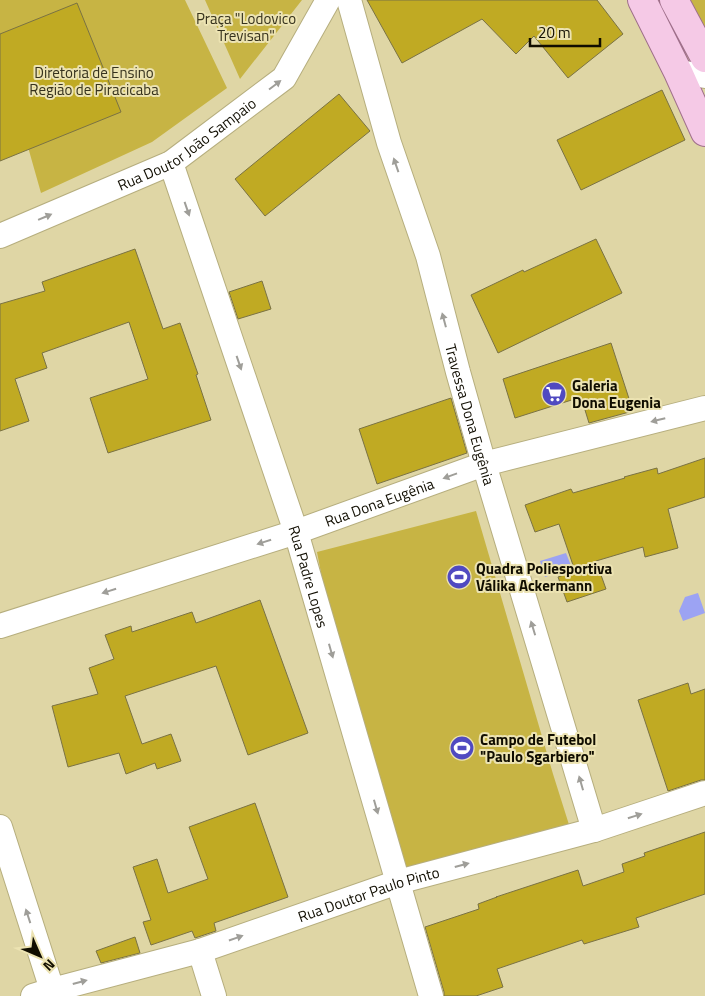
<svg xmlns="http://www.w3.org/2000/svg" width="705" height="996" viewBox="0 0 705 996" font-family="'Titillium Web',sans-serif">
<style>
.green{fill:#c7b444}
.water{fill:#9ca3f3}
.building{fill:#c0aa23;stroke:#7a7244}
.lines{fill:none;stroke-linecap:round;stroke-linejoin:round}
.minor-casing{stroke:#b6ae7e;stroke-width:26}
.major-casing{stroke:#a0708b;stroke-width:30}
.minor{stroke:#fff;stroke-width:24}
.major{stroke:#f5c9e6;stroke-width:28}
.oneway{fill:#9f9e99}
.labels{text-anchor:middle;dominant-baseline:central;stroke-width:4;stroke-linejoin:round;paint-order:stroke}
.park-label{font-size:15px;fill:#36321d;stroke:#ece3b2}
.street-label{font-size:15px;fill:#100d00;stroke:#ece3b2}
.poi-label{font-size:15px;font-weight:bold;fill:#100d00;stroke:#ece3b2;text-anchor:start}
</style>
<rect width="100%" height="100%" fill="#dfd6a5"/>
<path class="green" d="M0,0H185L227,88L152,142L41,193L0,48Z
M205,0H302L240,79Z
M672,0H705V58Z
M476,511L553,774L571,831L406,875L325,594L317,552Z"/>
<path class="water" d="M566,553L572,568L545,577L540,561Z
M698,593L705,613L683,621L679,611L685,597Z"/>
<path class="building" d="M367,0H597L623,34L568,78L534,36L516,54L482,19L402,63Z
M77,3L121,112L0,161V34Z
M662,90L685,140L581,190L557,140Z
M339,94L370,131L265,216L235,179Z
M596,239L622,293L498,353L471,295L523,270L524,272Z
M135,249L163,329L180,323L198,374L196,375L211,420L108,453L90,398L148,379L129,322L42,353L47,368L15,379L29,421L0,431V304L45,291L42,282Z
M262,281L271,309L238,319L229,292Z
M611,343L633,411L589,423L581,397L515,418L503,379Z
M451,398L467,453L377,484L359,429Z
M705,458V497L668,509L678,548L645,557L643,547L596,561L606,589L567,602L558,577L575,571L559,524L535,532L525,505L571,489L573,493L625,478L624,477L657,468L658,474Z
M260,600L308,733L248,755L216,666L125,696L142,744L171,734L181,761L157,769L155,763L126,774L119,753L68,767L52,706L98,694L89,668L114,659L105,635L131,626L132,632L192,612L196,623Z
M688,683L691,694L705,689V780H701L668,791L638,700Z
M255,803L288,897L214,923L216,931L195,938L192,931L151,945L143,922L151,920L133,867L157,859L168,893L208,879L189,827Z
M705,832V894L636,918L639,927L584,944L582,940L497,969L503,987L476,996H444V992L425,927L479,909L478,904L497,897H496L578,870L583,886L624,872L622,864L645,856L644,853Z
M135,937L140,953L101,963L96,951Z"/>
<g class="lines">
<defs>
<g id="minor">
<path id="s1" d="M349,0L389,143L428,256L458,372L484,464L594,830"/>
<path d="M678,72L705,76"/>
<path id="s2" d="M171,163L296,532L431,996"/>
<path id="s3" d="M0,236L171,163L284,78L328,0"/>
<path id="s4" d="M0,626L296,532L484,464L705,408"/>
<path d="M0,827L54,996"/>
<path d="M200,951L214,996"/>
<path id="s5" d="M33,996L52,990L200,951L398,882L594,830L705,793"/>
</g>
<path id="major" d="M642,0L678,72L705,132
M674,0L705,58"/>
</defs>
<use href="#minor" class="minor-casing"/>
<use href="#major" class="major-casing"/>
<use href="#minor" class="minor"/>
<use href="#major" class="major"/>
</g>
<defs><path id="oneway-solid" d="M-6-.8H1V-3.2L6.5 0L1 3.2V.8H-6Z" transform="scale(1.25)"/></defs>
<g class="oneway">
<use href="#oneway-solid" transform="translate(275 85) rotate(-37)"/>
<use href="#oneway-solid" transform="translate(396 165) rotate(-109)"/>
<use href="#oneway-solid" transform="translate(187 209) rotate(71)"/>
<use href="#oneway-solid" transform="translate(45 217) rotate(-23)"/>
<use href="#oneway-solid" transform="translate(444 320) rotate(-105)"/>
<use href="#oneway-solid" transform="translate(239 363) rotate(71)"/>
<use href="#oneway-solid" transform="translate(658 420) rotate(166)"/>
<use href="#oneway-solid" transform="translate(450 476) rotate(160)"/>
<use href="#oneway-solid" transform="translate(264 542) rotate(162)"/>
<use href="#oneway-solid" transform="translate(109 591) rotate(162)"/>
<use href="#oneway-solid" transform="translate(533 628) rotate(-107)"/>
<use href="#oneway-solid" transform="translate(331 651) rotate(74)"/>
<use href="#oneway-solid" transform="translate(581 783) rotate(-106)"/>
<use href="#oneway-solid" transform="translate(376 807) rotate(74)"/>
<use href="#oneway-solid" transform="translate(635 816) rotate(-18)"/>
<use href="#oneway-solid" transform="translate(462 865) rotate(-15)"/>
<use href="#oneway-solid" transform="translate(28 916) rotate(-108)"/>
<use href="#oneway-solid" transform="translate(236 938) rotate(-19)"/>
<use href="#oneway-solid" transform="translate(80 982) rotate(-15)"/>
</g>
<defs>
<symbol id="supermarket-disc" viewBox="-11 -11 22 22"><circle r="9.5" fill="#504ac1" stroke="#ece3b2"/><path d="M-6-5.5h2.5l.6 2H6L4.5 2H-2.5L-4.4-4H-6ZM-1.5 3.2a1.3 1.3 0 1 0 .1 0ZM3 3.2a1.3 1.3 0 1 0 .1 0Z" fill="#fff"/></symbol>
<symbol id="stadium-disc" viewBox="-11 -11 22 22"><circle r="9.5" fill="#504ac1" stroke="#ece3b2"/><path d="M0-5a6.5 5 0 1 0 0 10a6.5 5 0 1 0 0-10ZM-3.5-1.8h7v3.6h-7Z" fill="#fff"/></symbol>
</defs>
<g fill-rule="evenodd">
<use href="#supermarket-disc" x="540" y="380" width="28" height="28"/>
<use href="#stadium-disc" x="445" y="563" width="28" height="28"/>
<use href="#stadium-disc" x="448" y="734" width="28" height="28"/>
</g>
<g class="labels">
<g class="park-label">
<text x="246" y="18">Praça "Lodovico<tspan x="246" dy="17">Trevisan"</tspan></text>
<text x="94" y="72">Diretoria de Ensino<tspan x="94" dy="17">Região de Piracicaba</tspan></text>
</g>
<g class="street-label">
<text stroke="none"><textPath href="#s3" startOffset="209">Rua Doutor João Sampaio</textPath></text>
<text stroke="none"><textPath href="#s1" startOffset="432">Travessa Dona Eugênia</textPath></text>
<text stroke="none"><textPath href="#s4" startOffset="399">Rua Dona Eugênia</textPath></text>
<text stroke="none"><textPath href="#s2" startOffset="436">Rua Padre Lopes</textPath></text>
<text stroke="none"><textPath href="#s5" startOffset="351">Rua Doutor Paulo Pinto</textPath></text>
</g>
<g class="poi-label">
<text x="572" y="385">Galeria<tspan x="572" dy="17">Dona Eugenia</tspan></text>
<text x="476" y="568">Quadra Poliesportiva<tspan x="476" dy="17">Válika Ackermann</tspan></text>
<text x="480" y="739">Campo de Futebol<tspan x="480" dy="17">"Paulo Sgarbiero"</tspan></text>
</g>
</g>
<g transform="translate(40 956) rotate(135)" stroke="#ece3b2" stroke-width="4" paint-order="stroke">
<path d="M0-4L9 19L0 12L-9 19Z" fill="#100d00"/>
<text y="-8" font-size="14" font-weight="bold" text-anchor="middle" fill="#100d00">N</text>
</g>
<path d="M530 38v8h70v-8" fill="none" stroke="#100d00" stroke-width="2.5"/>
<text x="538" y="38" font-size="15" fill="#100d00" stroke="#ece3b2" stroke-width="4" paint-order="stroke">20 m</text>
</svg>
